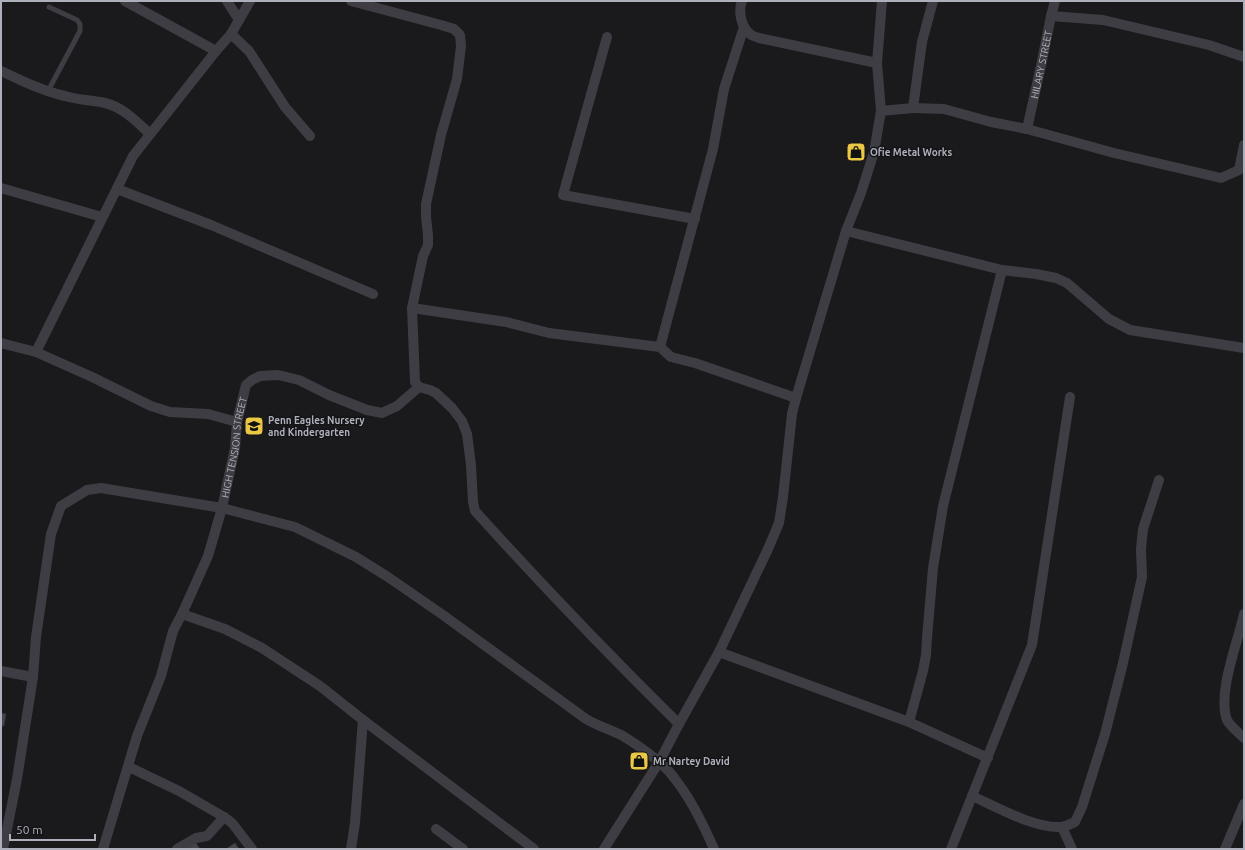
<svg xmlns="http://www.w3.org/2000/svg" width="1245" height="850" viewBox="0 0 1245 850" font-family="Ubuntu,sans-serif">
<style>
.building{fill:#454549;stroke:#353438}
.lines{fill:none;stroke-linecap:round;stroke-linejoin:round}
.service{stroke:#3d3d43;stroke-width:5}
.minor{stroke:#3d3d43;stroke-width:10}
.labels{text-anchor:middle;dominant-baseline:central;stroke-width:3;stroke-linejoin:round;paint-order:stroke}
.street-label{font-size:10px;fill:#adb0bb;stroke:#151517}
.poi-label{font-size:10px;font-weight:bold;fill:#adb0bb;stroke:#151517;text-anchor:start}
</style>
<rect width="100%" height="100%" fill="#1a1a1c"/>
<path class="building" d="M1,713L6,714L4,726H1Z
M196,843L200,849H185Z
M235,843L239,849H226Z"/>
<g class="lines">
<path class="service" d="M48,91L80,31V24L77,20L49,7"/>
<g class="minor">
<path d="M125,1L216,51"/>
<path d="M227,1L239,20"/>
<path d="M351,1L441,25L454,29L460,35L461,46L457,79L441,135L426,204V217L428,235V245L423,256L412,308L415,382L419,387L430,390L436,393L452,408L462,421L467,434L471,465L473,502L475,511C541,584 609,655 679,724"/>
<path d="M742,1C738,11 741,27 750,34C752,36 756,37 759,38L877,63"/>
<path d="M1051,16L1103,20L1209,45L1244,57"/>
<path d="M231,34L249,51L285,107L310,136"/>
<path d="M607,37L563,195L695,219"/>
<path d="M1,71C22,81 43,91 65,96C78,100 91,100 105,103C123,107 137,122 150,134"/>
<path d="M913,108L944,109L991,122L1027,129L1114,153L1221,178L1239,170L1244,145"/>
<path d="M881,111L877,63L882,1"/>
<path id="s1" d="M1027,129L1042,61L1051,16L1055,1"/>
<path d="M1,188L102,217"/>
<path d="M117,189L211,225L373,294"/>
<path d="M846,231L1002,270L1036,274L1056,278L1067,283L1109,319L1130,330L1244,348"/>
<path d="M412,308L506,322L549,333L660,347L671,357L695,363L796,398"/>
<path d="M1,343L36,352L133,156L216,51L231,34L250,1"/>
<path d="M660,347L713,149L724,89L744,27"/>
<path d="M36,352L92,377L151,406L170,412L208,414L237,422"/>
<path d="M182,614L225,629L262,648L320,686L363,720L534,849"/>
<path d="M1244,614C1238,642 1217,693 1227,720C1230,726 1239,733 1244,738"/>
<path d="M719,652L909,722L988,758"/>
<path d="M1,671L33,677"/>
<path d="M909,722L923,671L926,655L927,638L933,568L943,506L1002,270"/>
<path d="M129,767L179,791L224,817L232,823L252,849"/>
<path d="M972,796C997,807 1033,828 1060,827C1065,827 1070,824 1075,822L1082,807L1105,734L1123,663L1142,577L1141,549L1143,529L1159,480"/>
<path d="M1062,827L1072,849"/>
<path d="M436,829L463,849"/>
<path d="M3,849L17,779L33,677L36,637L51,534L61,506L87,490L101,488L222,508L295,527L356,557L388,577L443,615L586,719C598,726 611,730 623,736C638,745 665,764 675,779C691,799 704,826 714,849"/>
<path id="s2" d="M103,849L137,736L161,676L173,631L182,614L208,556L222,508L235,448L237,422L246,385L252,380L260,376L278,375L299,380L329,395L367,410L382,413L397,406L419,387"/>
<path d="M177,849L196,838L207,836L224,817"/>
<path d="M351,849L355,823L363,720"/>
<path d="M604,849L659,762L679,724L719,652L768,549L779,523L783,497L792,414L796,398L846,231L861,193L874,152L881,111L913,108L922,42L933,1"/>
<path d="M951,849L1032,645L1070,397"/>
<path d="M1225,849L1244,804"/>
</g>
</g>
<defs>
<symbol id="shop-square" viewBox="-11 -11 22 22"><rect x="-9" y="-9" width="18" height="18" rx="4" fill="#eac744" stroke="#151517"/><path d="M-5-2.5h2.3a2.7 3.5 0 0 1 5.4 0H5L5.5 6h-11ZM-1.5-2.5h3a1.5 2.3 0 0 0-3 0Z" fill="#111"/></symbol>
<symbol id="school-square" viewBox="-11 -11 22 22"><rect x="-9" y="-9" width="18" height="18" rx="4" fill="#eac744" stroke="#151517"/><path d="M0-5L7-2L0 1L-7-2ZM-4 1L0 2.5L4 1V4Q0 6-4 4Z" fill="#111"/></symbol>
</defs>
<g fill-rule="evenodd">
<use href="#shop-square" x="845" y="141" width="22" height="22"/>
<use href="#school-square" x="243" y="415" width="22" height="22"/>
<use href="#shop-square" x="628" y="750" width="22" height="22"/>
</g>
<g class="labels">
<g class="street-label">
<text stroke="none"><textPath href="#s1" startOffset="66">HILARY STREET</textPath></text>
<text stroke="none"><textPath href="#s2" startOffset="424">HIGH TENSION STREET</textPath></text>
</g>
<g class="poi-label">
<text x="870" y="152">Ofie Metal Works</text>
<text x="268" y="420">Penn Eagles Nursery<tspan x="268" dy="12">and Kindergarten</tspan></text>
<text x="653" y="761">Mr Nartey David</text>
</g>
</g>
<rect width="1245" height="850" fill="none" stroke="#adb0bb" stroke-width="4"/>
<path d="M10 834v6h85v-6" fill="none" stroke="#adb0bb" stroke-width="2"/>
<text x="16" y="834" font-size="12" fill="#adb0bb" stroke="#151517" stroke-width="3" paint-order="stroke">50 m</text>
</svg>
